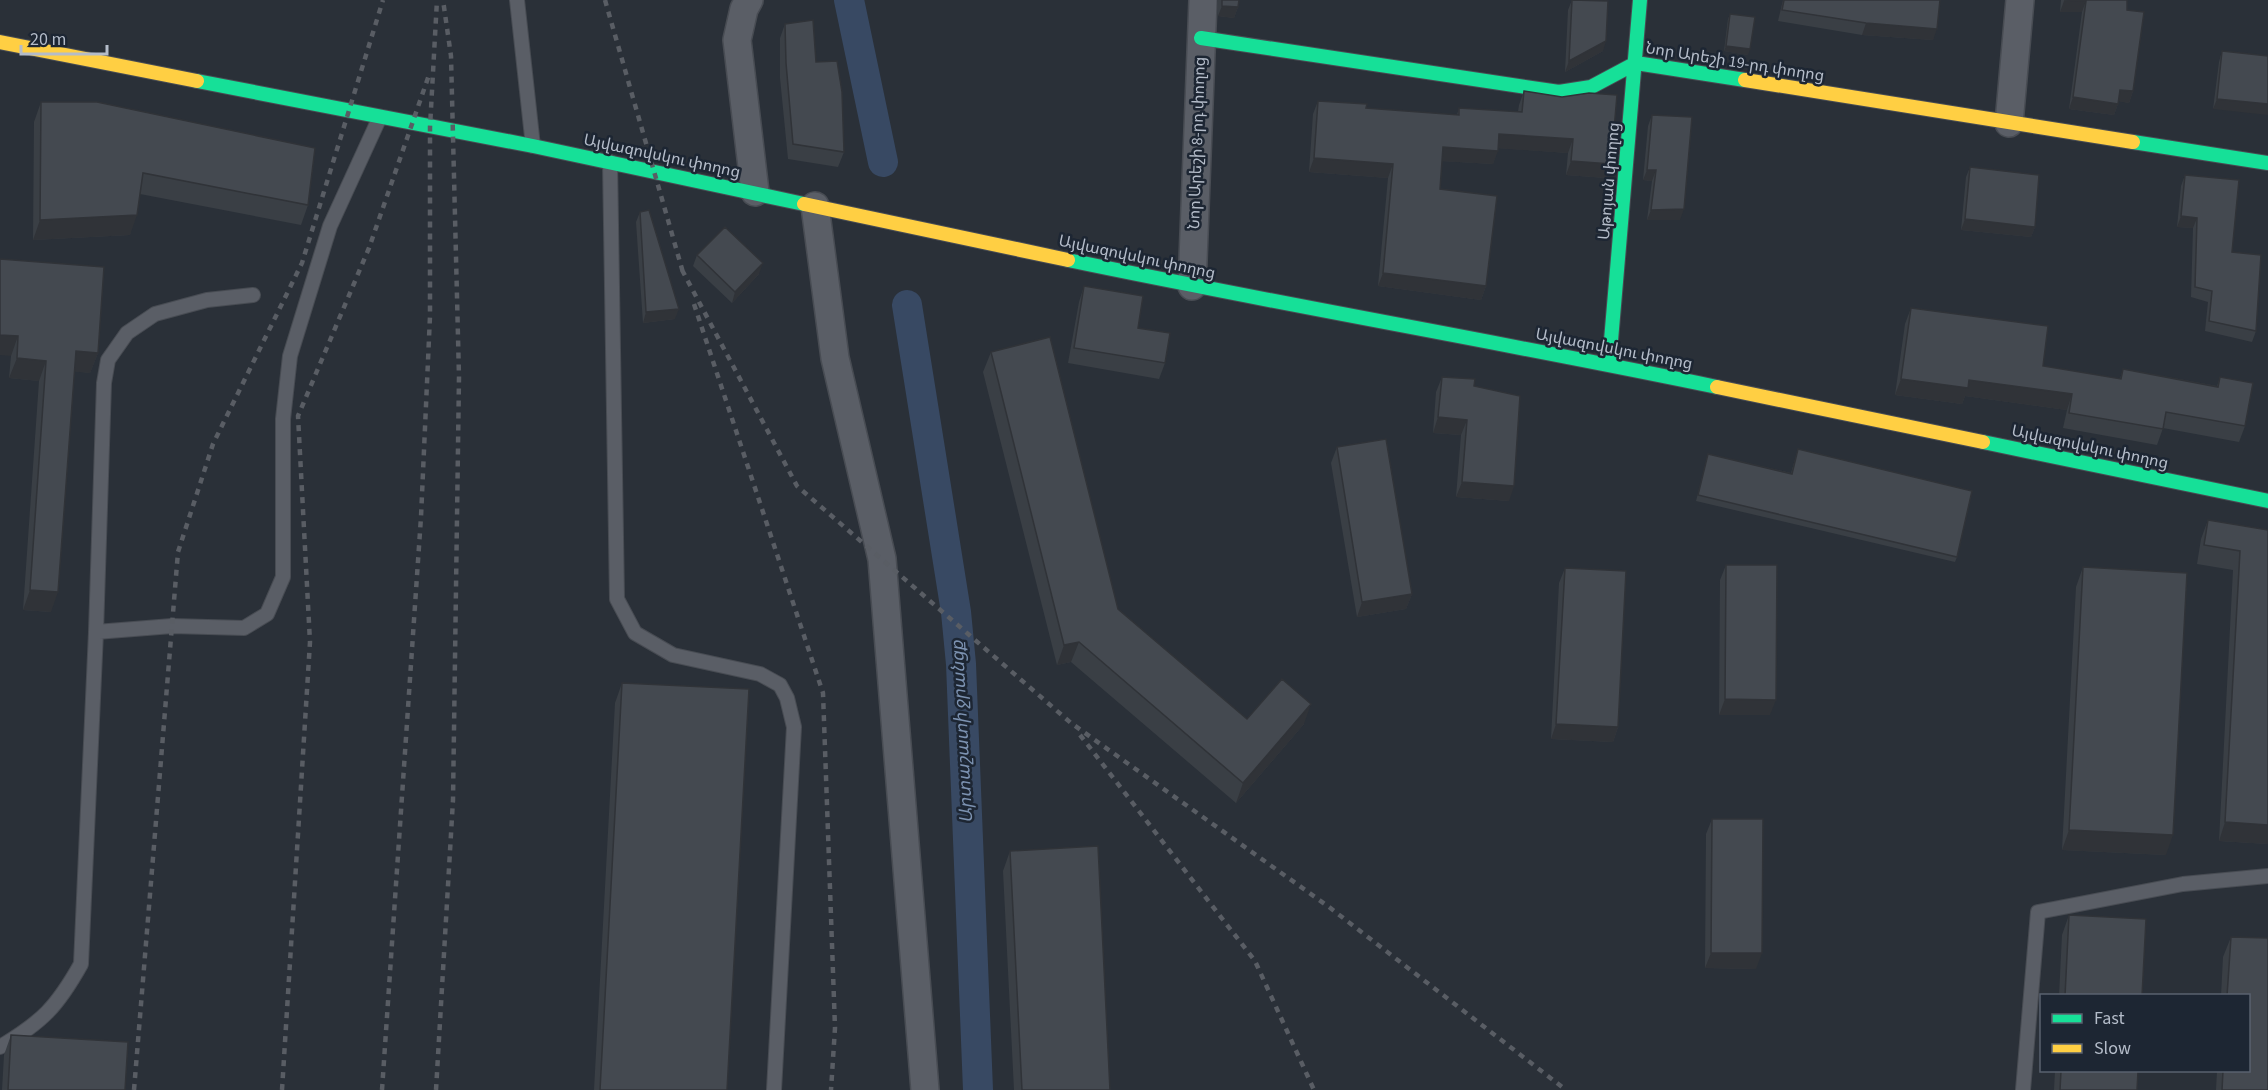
<svg xmlns="http://www.w3.org/2000/svg" width="2268" height="1090" viewBox="0 0 2268 1090" font-family="'Source Sans 3','Noto Sans Armenian',sans-serif">
<style>
.lines{fill:none;stroke-linecap:round;stroke-linejoin:round}
.canal{stroke:#384963;stroke-width:30}
.lane-casing{stroke:#484c53;stroke-width:16}
.street-casing{stroke:#484c53;stroke-width:30}
.fast-casing{stroke:#484c53;stroke-width:16}
.slow-casing{stroke:#484c53;stroke-width:16}
.lane{stroke:#5a5e66;stroke-width:14}
.street{stroke:#5a5e66;stroke-width:27}
.fast{stroke:#16e098;stroke-width:14}
.slow{stroke:#ffcf43;stroke-width:14}
.rail{stroke:#595d64;stroke-width:4.5;stroke-dasharray:6 6;stroke-linecap:butt}
.wall{fill:#3a3f45}
.shaded-wall{fill:#303338}
.building{fill:#444950;stroke:#303338;stroke-width:1.5}
.labels{text-anchor:middle;dominant-baseline:central;stroke-width:5;stroke-linejoin:round;paint-order:stroke}
.street-label{font-size:16px;fill:#b4bcc9;stroke:#1d2633}
.water-label{font-size:18px;font-style:italic;fill:#7c92b1;stroke:#1d2633}
</style>
<rect width="100%" height="100%" fill="#2a3038"/>
<g class="lines">
<path class="canal" d="M849,0L883,162
M907,305L956,612L961,664L978,1090"/>
<defs>
<path id="lane" d="M517,0L533,146
M610,162L617,599L635,633L673,655L760,674L780,685L787,698L794,727L774,1090
M96,632L104,383L108,360L127,333L155,314L207,300L253,295
M0,1047C42,1022 57,1007 81,964L96,632L172,626L244,628L267,614L283,577V419L290,356L330,226L379,119
M2023,1090L2038,912L2183,884L2268,876"/>
<path id="street" d="M749,0L744,9L737,40L755,192
M2009,123L2020,0
M815,206L835,358L882,559L925,1090
M1192,286L1203,0"/>
<path id="fast" d="M1201,38L1559,92L1591,87L1636,63L1745,80
M197,81L533,146L804,204
M2133,142L2268,163
M1068,260C1283,305 1501,342 1717,387
M1609,364L1640,0
M1983,442L2268,501"/>
<path id="slow" d="M0,42L197,81
M1745,80L2133,142
M804,204L1068,260
M1717,387L1983,442"/>
</defs>
<use href="#lane" class="lane-casing"/>
<use href="#street" class="street-casing"/>
<use href="#fast" class="fast-casing"/>
<use href="#slow" class="slow-casing"/>
<use href="#lane" class="lane"/>
<use href="#street" class="street"/>
<use href="#fast" class="fast"/>
<use href="#slow" class="slow"/>
<path class="rail" d="M605,0L684,276
M682,270L797,486L1071,723L1329,907L1566,1090
M694,304L823,693L835,1028L831,1090
M1080,735L1255,961L1314,1090
M134,1090L178,552L213,444L302,263L383,0
M282,1090L310,642L298,416L369,248L429,75
M382,1090L421,517L430,316V127L437,0
M436,1090L453,800L459,377L451,56L443,0"/>
</g>
<path class="wall" d="M1217,0H1239L1238,7L1234,18L1218,16Z
M1572,0L1603,51L1565,72L1568,10Z
M1783,0H1940L1933,40L1862,35L1778,21Z
M2061,0H2127V10L2133,91L2129,103L2119,101L2114,115L2069,109L2082,12H2060Z
M1730,14L1748,55L1724,51L1728,19Z
M785,24L816,62L844,152L838,167L788,159L780,78V38Z
M2222,51L2268,56L2213,109L2219,62Z
M1524,91L1611,164L1606,178L1566,175L1568,153L1498,148L1493,164L1442,161L1440,189L1486,286L1481,300L1378,286L1388,178L1309,172L1313,114L1318,101L1366,108L1457,115L1459,108L1518,112L1519,105Z
M41,102L308,205L301,225L140,194L130,235L33,240L34,122Z
M1652,115L1680,220H1647L1652,181L1643,180L1648,126Z
M1970,167L2035,227L2031,237L1961,230L1966,177Z
M2185,175L2232,252L2256,331L2252,342L2205,331L2208,302L2191,297L2193,228L2177,227L2181,186Z
M640,212L675,319L643,323L636,222Z
M697,255L759,274L732,303L693,266Z
M0,259L98,353L90,373L74,371L51,612L23,610L39,381L9,378L11,356Z
M1084,286L1138,328L1165,363L1159,379L1068,363L1079,302Z
M1911,308L2043,366L2120,379L2123,369L2217,386L2220,377L2245,426L2239,442L2163,428L2157,445L2063,428L2067,410L1965,396L1962,404L1895,395L1905,324Z
M991,352L1118,609L1247,719L1304,724L1236,803L1071,662L1057,665L983,372Z
M1442,377L1474,386L1509,501L1456,497L1461,435L1433,433L1436,392Z
M1337,447L1412,594L1406,609L1357,617L1331,463Z
M1798,449L1957,557L1955,562L1696,501L1708,454L1791,473Z
M2208,520L2268,530V844L2219,841L2233,570L2197,564L2201,539Z
M1726,565L1770,715H1719L1720,580Z
M2083,567L2166,855L2062,850L2076,587Z
M1565,568L1618,727L1613,742L1551,739L1559,583Z
M622,683L727,1090H594L615,703Z
M1712,819L1756,969L1705,968L1706,834Z
M1010,851L1110,1090H1014L1003,871Z
M2069,915L2142,996H2059L2062,935Z
M2231,937L2268,938V1090H2216L2217,1071H2248V996H2221L2223,957Z
M11,1035L125,1090H2L4,1055Z
M2055,1071H2138L2137,1090H2054Z"/>
<path class="shaded-wall" d="M2064,1H2086L2082,12H2060Z
M1222,6L1238,7L1234,18L1218,16Z
M1866,23L1937,29L1933,40L1862,35Z
M1606,41L1603,51L1565,72L1569,61Z
M1726,46L1750,49L1748,55L1724,51Z
M2120,90L2133,91L2129,103L2116,101Z
M2073,97L2118,104L2114,115L2069,109Z
M2217,99L2268,104V115L2213,109Z
M1499,134L1573,139L1568,153L1494,148Z
M1443,147L1498,151L1493,164L1438,161Z
M1314,158L1393,164L1388,178L1309,172Z
M1571,161L1611,164L1606,178L1566,175Z
M1647,170H1656L1652,181L1643,180Z
M1684,209L1680,220H1647L1651,210Z
M137,215L130,235L33,240L40,220Z
M2181,216L2197,218L2193,228L2177,227Z
M1965,219L2035,227L2031,237L1961,230Z
M763,263L759,274L732,303L735,292Z
M1383,273L1486,286L1481,300L1378,286Z
M679,309L675,319L643,323L646,312Z
M0,335L18,336L11,356L0,355Z
M76,351L98,353L90,373L69,371Z
M17,358L46,361L39,381L9,378Z
M1901,379L1969,380L2072,394L2067,410L1965,396L1962,404L1895,395Z
M1438,417L1467,420L1461,435L1433,433Z
M1462,482L1514,486L1509,501L1456,497Z
M30,590L58,592L51,612L23,610Z
M1412,594L1406,609L1357,617L1362,602Z
M1079,642L1071,662L1057,665L1064,645Z
M1725,699L1776,700L1770,715H1719Z
M1311,704L1304,724L1236,803L1243,783Z
M1556,724L1618,727L1613,742L1551,739Z
M2225,822L2268,825V844L2219,841Z
M2069,830L2173,835L2166,855L2062,850Z
M1711,953H1762L1756,969L1705,968Z"/>
<path class="building" d="M1222,0H1239L1238,7L1222,6Z
M1572,0L1608,1L1606,41L1569,61Z
M1784,0H1940L1937,29L1866,23L1782,10Z
M2064,0H2127V10L2144,12L2133,91L2120,90L2118,104L2073,97L2086,1Z
M1730,14L1755,17L1750,49L1726,46Z
M813,20L816,62L837,61L842,92L844,152L793,144L786,63L785,24Z
M2222,51L2268,56V104L2217,99Z
M1524,91L1562,97L1589,93L1617,95L1611,164L1571,161L1573,139L1499,134L1498,151L1443,147L1440,189L1497,196L1486,286L1383,273L1393,164L1314,158L1318,101L1367,104L1366,108L1459,115V108L1522,112Z
M41,102H97L315,148L308,205L143,173L137,215L40,220Z
M1652,115L1692,117L1684,209L1651,210L1656,170H1647Z
M1970,167L2039,175L2035,227L1965,219Z
M2185,175L2239,180L2232,252L2261,255L2256,331L2209,321L2212,291L2195,287L2197,218L2181,216Z
M649,210L679,309L646,312L640,212Z
M725,227L763,263L735,292L697,255Z
M0,259L104,267L98,353L76,351L58,592L30,590L46,361L17,358L18,336L0,335Z
M1084,286L1143,296L1138,328L1170,333L1165,363L1074,348Z
M1911,308L2048,326L2043,366L2121,379L2123,369L2218,387L2220,377L2253,383L2245,426L2166,412L2163,429L2069,413L2072,394L1969,380L1968,388L1901,379Z
M1050,337L1118,609L1247,719L1282,679L1311,704L1243,783L1079,642L1064,645L991,352Z
M1442,377L1475,379L1474,386L1520,396L1514,486L1462,482L1467,420L1438,417Z
M1386,439L1412,594L1362,602L1337,447Z
M1798,449L1972,491L1957,557L1698,495L1708,454L1792,474Z
M2208,520L2268,530V825L2225,822L2240,551L2204,545Z
M1726,565H1777L1776,700L1725,699Z
M2083,567L2187,573L2173,835L2069,830Z
M1565,568L1626,571L1618,727L1556,724Z
M622,683L749,689L727,1090H600Z
M1712,819H1763L1762,953H1711Z
M1098,846L1110,1090H1022L1010,851Z
M2069,915L2146,919L2142,996H2065Z
M2231,937L2268,938V1090H2222L2223,1071H2248V996H2227Z
M11,1035L128,1042L125,1090H8Z
M2061,1071H2138L2137,1090H2060Z"/>
<g class="labels">
<g class="street-label">
<text transform="translate(1735 62) rotate(9)">Նոր Արեշի 19-րդ փողոց</text>
<text transform="translate(1197 143) rotate(-88)">Նոր Արեշի 8-րդ փողոց</text>
<text transform="translate(662 156) rotate(12)">Այվազովսկու փողոց</text>
<text transform="translate(1609 181) rotate(-85)">Աթոյան փողոց</text>
<text transform="translate(1137 257) rotate(12)">Այվազովսկու փողոց</text>
<text transform="translate(1614 349) rotate(11)">Այվազովսկու փողոց</text>
<text transform="translate(2090 447) rotate(12)">Այվազովսկու փողոց</text>
</g>
<g class="water-label">
<text transform="translate(962 732) rotate(-93)">Արտաշատի ջրանցք</text>
</g>
</g>
<rect x="2040" y="994" width="210" height="78" fill="#1d2633" stroke="#59626f" stroke-width="1.5"/>
<rect x="2052" y="1014" width="30" height="9" fill="#16e098" stroke="#59626f" stroke-width="1.5"/>
<text x="2094" y="1024" font-size="18" fill="#b4bcc9">Fast</text>
<rect x="2052" y="1044" width="30" height="9" fill="#ffcf43" stroke="#59626f" stroke-width="1.5"/>
<text x="2094" y="1054" font-size="18" fill="#b4bcc9">Slow</text>
<path d="M21 45v9h86v-9" fill="none" stroke="#b4bcc9" stroke-width="3"/>
<text x="30" y="45" font-size="18" fill="#b4bcc9" stroke="#1d2633" stroke-width="4.5" paint-order="stroke">20 m</text>
</svg>
